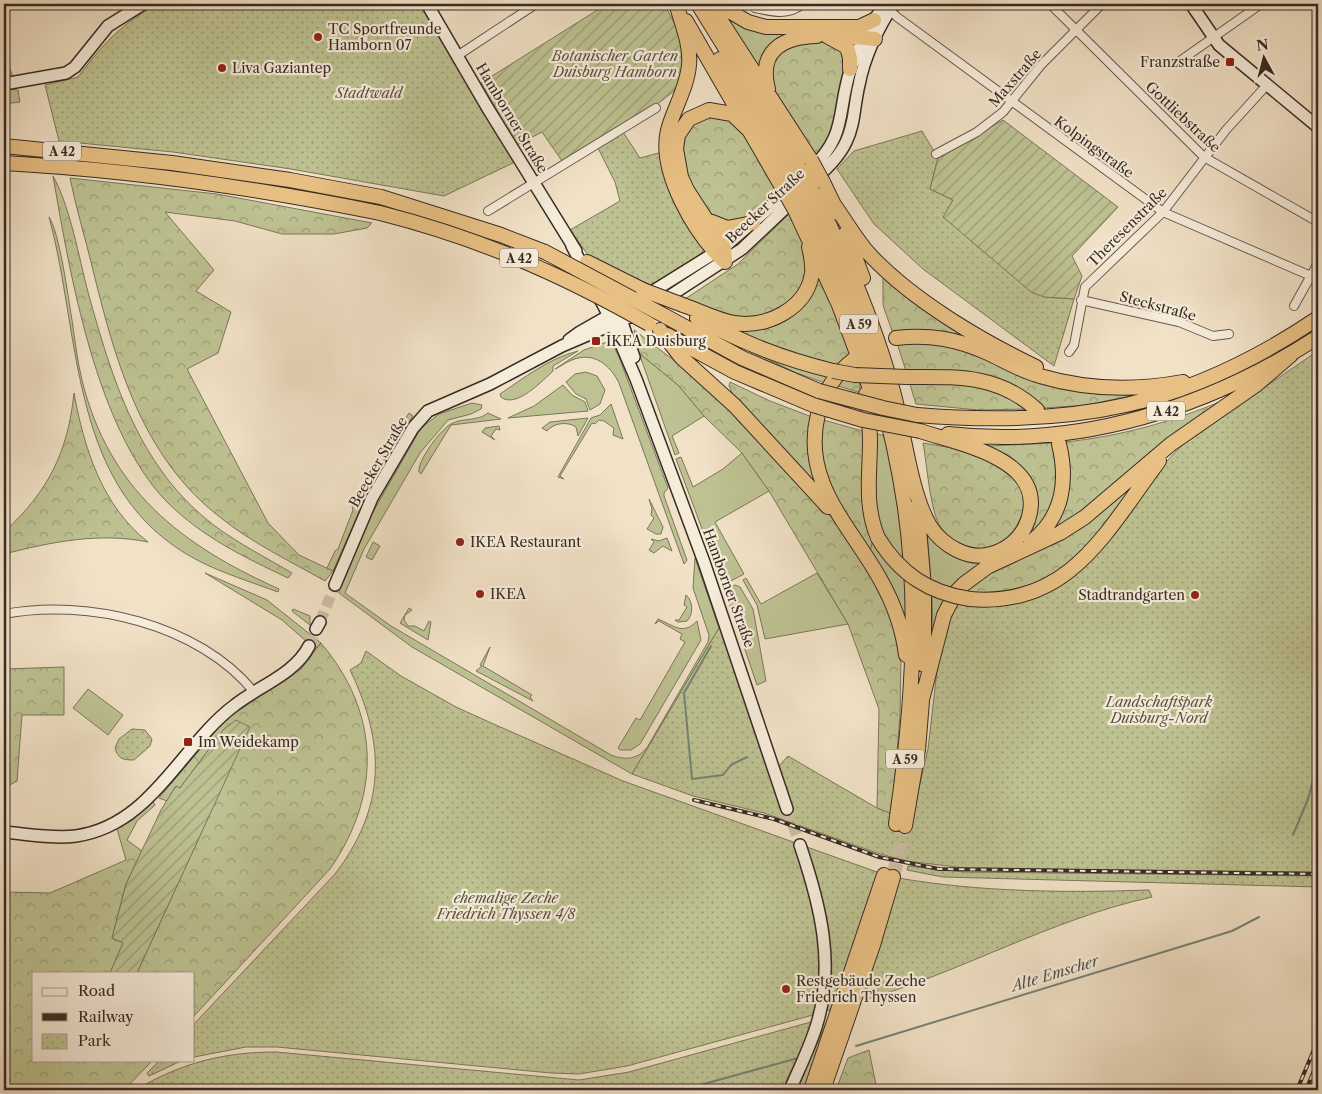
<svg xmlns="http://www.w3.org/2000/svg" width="1322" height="1094" viewBox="0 0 1322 1094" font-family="'Libre Caslon Text',serif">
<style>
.grass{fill:#bec292;stroke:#7b765c}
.forest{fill:url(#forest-crowns);stroke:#7b765c}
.park{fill:url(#park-dots);stroke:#7b765c}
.garden{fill:url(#garden-furrows);stroke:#7b765c}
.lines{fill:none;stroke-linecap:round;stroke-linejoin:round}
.stream{stroke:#738378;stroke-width:2}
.secondary-tunnel{stroke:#ccbda6;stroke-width:11;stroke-dasharray:11 5.5;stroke-linecap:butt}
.highway-tunnel{stroke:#ccbda6;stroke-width:14;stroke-dasharray:14 7;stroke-linecap:butt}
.street-casing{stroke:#66584d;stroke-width:10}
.secondary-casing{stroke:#382b25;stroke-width:14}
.highway-casing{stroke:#382b25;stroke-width:16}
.street{stroke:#f6ecda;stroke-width:8}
.secondary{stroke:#f6ecda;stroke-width:11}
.highway{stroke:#e8c083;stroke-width:14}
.rail-casing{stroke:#382b25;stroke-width:4}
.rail{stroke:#f6ecda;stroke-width:2;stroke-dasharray:5.5;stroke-linecap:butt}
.highway-bridge-casing{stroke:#382b25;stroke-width:16;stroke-linecap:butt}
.highway-bridge{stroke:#e8c083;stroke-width:14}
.poi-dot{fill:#8f2418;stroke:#f6ecda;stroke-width:2}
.labels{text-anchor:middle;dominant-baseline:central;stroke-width:4.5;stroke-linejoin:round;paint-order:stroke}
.shield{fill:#f6ecda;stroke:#71655b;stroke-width:1}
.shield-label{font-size:12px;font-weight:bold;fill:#382b25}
.poi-label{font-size:14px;fill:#382b25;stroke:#f6ecda;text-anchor:start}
.park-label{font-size:14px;font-style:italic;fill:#5a5140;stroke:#f6ecda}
.street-label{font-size:14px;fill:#382b25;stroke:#f6ecda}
.water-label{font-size:15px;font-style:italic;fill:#515048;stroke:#f6ecda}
</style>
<defs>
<pattern id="forest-crowns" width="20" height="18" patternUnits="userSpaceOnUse" patternTransform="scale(1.25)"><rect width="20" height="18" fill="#bec292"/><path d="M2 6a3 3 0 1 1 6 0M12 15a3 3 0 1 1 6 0" fill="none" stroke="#9b9e77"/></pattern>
<pattern id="park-dots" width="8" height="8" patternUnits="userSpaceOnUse" patternTransform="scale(1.25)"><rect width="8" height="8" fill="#bec292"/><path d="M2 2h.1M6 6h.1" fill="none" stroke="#9b9e77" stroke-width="1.8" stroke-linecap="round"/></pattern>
<pattern id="garden-furrows" width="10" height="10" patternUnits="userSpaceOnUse" patternTransform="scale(1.25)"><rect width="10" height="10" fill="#bec292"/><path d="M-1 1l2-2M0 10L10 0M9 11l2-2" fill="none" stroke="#9b9e77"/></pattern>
</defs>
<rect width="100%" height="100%" fill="#f1e1c6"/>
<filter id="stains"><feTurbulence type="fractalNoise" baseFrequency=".004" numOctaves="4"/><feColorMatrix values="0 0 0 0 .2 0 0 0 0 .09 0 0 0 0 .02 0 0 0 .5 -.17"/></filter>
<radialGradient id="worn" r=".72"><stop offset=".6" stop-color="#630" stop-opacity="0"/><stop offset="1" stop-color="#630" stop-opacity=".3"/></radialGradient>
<path class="grass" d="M719,12L807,32L761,74Z
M49,217C60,234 68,297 72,320C75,340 77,360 82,380C109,490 181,545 279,589L278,592C251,582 222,573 197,560C68,492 82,338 49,217Z
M726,339L831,375L825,383L794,372Z
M607,342L614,347L619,357L668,488L664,493V496L687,560L684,564L619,383C610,365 594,351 572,360C566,362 560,367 555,369L584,350Z
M578,351L553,366V371C542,381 516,409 501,397L500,394C524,378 549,358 578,351Z
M639,353L678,385L704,416L672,436L679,453L675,455Z
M586,372L597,376L605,390L600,404L590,410L586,399L576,394L566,382L575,374Z
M563,385L572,395L585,402L588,411L508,418L534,406Z
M472,403L482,405L481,409L471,414L448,420L420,453L364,549L345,593L391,626L611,755C626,761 639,759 648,746L708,642L709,635L693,588L695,558L719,628L632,774L412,647L339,593V587L369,519L421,428L439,414Z
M611,404L623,439L613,435L614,428L604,421L599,420L595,424L592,423L560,476L564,479L558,477L591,418L600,415Z
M409,413L413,416L374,481H366L374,467L381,465L394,443L393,438Z
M488,413L501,419L451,425L421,474L419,472C417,461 441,429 451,424C463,417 477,422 488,413Z
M588,418L578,436L576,427C568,421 553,423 547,431L542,428L550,422Z
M499,426L500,430L496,429L491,436L495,440L482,432L485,428Z
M873,433L886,436L901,509L905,565L899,560L876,524Z
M742,453L769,491L715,522L744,574L723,585L676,459L681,457L693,487L723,469Z
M361,489L367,494L333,571L327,568L335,551L338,549L353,510L352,505Z
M649,499L663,527L661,534H656L647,529L654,518L651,515L652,509Z
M927,531L938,542L999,556L952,590L931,583Z
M667,538L672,551L663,546L654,553L649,550L654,542L651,539L659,541Z
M873,541L905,579L907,630L869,553Z
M373,542L380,546L372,560L366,557Z
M205,573L267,600L321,643L315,649L282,620Z
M817,573L848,624L765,639L757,605L743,580L746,578L761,604Z
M735,585L740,587L753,609L766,681L757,685L725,591Z
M686,595C693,601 694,613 687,621L678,622L675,620H679L687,607L684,605Z
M932,595L947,600L933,632Z
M409,608L412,610L405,615L404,620L408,626H415L424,631L429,621L431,622L428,640L400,623Z
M293,609L310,616V625L292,611Z
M658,619C673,625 683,636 697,621L701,640L640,744L631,750H620L618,748L636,718L640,720L685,642L680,639L682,634L659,621L655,624Z
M490,647L483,666L532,695L530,697L533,701L476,671L482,666L480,665Z
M88,689L123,715L108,735L73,708Z"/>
<path class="forest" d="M797,42H829L842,46C848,83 838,127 815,158L773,92L772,57Z
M4,53L13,77L4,76Z
M857,67L844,140L827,160C848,131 846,99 857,67Z
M4,89L18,90L20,102L4,104Z
M709,112L742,125L780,191L744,219L718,224L692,193L680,149L686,127Z
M53,176C70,206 79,258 88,292C112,379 139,469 215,526C239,544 267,558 292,573L288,578C244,557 202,537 167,502C96,429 70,274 53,176Z
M70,178L217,194L372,223L367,228L334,234H282L235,221L165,212L214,270L196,291L231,312L218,353L187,369L268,523L299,555L333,571L325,581C290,561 252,543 221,518C141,457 115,360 92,266C85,237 76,208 70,178Z
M791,212C797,226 805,241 807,256C810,296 774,322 736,316C719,314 702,305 685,299L738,264Z
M815,261L852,353L836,365L780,351L718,322L794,311Z
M883,273L989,346L893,334L883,305Z
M634,330L700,380L803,484L848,537L886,596L901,656L900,716L892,814L877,808L879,709L848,624L769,491L742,453L704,416L678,385L639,353Z
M920,340L963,348L1015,371L1143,393L1087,405L1044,408L1016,387L906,371L897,343Z
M841,377L859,380L861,393L835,385Z
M909,381L987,385L1030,409L978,410L916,404Z
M730,382L770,401L812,417L823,495L737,404L729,386Z
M74,393C84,448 102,506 148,542C100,532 51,542 4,554V532C48,492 68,452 74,393Z
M1224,400L1083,513L1048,535C1067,500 1075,482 1065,442C1121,436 1172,422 1224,400Z
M820,419L866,432L873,541L869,553L834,499L819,460Z
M923,443C945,447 973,450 993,461C1070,502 982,589 941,528C930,512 927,464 923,443Z
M1055,443C1059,462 1060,486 1055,505C1050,519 1024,543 1012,550L1031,525L1020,466L1012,459L988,446Z
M1137,481L1091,544L1048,580L1002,593H962L969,585Z
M321,643C380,713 382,794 330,869L194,1016V973H137L208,818L224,729L180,788L175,787L167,801L159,798L219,727L232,715L301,669Z
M64,667V715H22L17,781L4,788V669Z
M153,802L155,804L154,806L137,821L127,840L142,851L126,884L112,938L123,943L110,973H34V1060H153L124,1090H4V892L50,893L126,860L117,829L133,820Z
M826,1023H828L804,1090H797Z
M869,1050L877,1090H836L848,1058Z
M1318,1067V1090H1309Z"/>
<path class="park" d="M158,4H421L515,162L444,196L291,169L173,152L59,141L45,85L78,77C102,45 122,23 158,4Z
M922,131L938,158L930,189L953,200L944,217L1044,297L1074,299L1054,366L923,269L874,224L837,169L854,151Z
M623,132L640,158L662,152L705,246C702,262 665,278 651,285L591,259L570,230L620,201L615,182L598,148Z
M1318,351V872L965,868L906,861L877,853L764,813L693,796L632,774L719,628L728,639L778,767L788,756L877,808L892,814L910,827L928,749L938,662L944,632L956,603L1003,604L1023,601L1038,597L1066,582L1101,550L1162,466L1188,439Z
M366,651L401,676L456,707L489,722L623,781L796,843L817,908L821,988L813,1015L627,1066L579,1074L551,1073L277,1047H246L194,1057V1024L335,874C386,807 386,744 350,670L361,663Z
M132,729L145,730L152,739L150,746L134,760C123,760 118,759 115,748L119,739Z
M804,846L877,872L874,890L832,1009L824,1012L829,975Z
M908,866L966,872L1318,876V887L943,877L907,870Z
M898,878C980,892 1066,893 1149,890L1152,897C1051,919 960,973 861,1001L880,946Z
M811,1022L805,1041L782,1090H136C180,1063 224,1052 276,1052L579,1080L629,1072Z
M160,1060H183L149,1076L147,1073Z"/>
<path class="garden" d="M607,4H664L682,37V67L681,78L674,91L660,102L562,161L542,132L517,145L481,83Z
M1003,120L1118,207L1072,256L1082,276L1074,299L1044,297L1031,292L943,217L953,200L930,189L938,158Z
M236,720L250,727L137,973H110L123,943L112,938L126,884L161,810L176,786L180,788L224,729Z"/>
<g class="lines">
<path class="stream" d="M711,646L684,693L692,779L723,775L731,765L747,757
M1293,835L1308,799L1318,762
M856,1046L1232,931L1259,917
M195,1089L211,1086L265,1090
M682,1090L798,1058"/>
<path class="secondary-tunnel" d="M320,622L335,585
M309,646L316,629
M787,809L800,845"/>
<path class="highway-tunnel" d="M893,877L905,826"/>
<defs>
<path id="street" d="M1050,4L1204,157L1318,222
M887,7L897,17L1163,212L1311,276
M755,8C773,12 787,16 803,4
M457,56L536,4
M1177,63L1261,4
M936,154L977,132L1003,112L1041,65L1102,4
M488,211L656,108
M1081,300L1179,322L1213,336L1229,334
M1294,306L1318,263
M1069,352L1074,345L1085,287L1163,212L1226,130L1266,86
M4,614C87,598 199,624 254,692"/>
<path id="secondary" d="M427,4L487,107L576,251
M1191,4L1219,45L1318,127
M4,84L66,73L75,67L108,26L143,4
M809,171C849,134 836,112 851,68C859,45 871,23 885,4
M814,180C826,169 839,157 846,142C855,124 854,105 859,85C864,58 878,27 894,4
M572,246L609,316L636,379L704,562L787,809
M597,280L618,311L634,357
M647,295L724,247L791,189
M662,301L742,249L797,197
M569,340L580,332L615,312
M335,585L372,498L413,428L428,411L490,384L562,346L639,313
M316,629L320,622
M4,832C27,834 53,839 76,836C152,825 180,746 235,705C259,686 295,674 309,646
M790,1090C799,1069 809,1049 816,1027C836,965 820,904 800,845"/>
<path id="highway" d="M698,4L801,170
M710,4L811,160
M717,4L748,22L766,27H859L874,20
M677,6C682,25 691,45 689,65C687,88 674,108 668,130C658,172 695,234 725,262
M686,21L782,187
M827,36L847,47L850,58V69
M843,36L875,39
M720,59L792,178
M768,89C758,51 782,37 817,36
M4,146L172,163L290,180L381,197L501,235L545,252
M4,163C130,170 257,188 380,213
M823,182L838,213
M813,192C846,256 874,322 893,391C904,430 910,492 930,526C942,545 968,561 991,554C1009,549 1022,537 1028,520C1048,459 959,444 920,431
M804,200C854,297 889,399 905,508C920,613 911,720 896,824
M835,206C847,223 857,241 871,256C914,301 980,340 1036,367
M795,210L839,305L875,402
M707,220L727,228L753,223
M846,233L863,278
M587,262L643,290
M725,262L724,247L687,190L681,177L676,149L678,135L689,119L709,110L732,114L752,133
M683,305C700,311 717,320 734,323C767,328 806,309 812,274C813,265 811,255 809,247
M665,316L742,358L819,391
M697,318C744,343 780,358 833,371
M660,330L681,357L735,406L828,507
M667,335L735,372L813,405
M896,338C929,334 957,339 988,353C1005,361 1021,371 1040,376C1087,390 1134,391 1183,382
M853,360C836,373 823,393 818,414C801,482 850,525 880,579C893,602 903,630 906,655
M907,377C957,377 998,374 1037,410
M866,394C868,409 870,425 870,441C870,475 864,505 878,538
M917,415C1074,428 1186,407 1318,318
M948,434C1079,449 1208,408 1318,337
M917,506L924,587V665
M1031,542C1063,517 1068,481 1059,444
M970,599C1070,608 1107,530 1159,461
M923,696L944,615L956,592L964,584L987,567L1060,533L1085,517L1171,444L1256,385L1291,355
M905,826L918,750L923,689
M811,1090L884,875
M823,1090L873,945L893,877"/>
</defs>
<use href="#street" class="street-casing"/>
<use href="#secondary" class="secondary-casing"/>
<use href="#highway" class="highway-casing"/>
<use href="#street" class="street"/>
<use href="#secondary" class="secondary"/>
<use href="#highway" class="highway"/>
<defs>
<path id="rail" d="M694,800L774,819L879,857L939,869L1318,874
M1297,1090L1318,1040
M1306,1090L1318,1061"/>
</defs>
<use href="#rail" class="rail-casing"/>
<use href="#rail" class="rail"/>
<defs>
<path id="highway-bridge" d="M811,160L823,182
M801,170L813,192
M792,178L804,200
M782,187L795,210
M380,213C479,238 561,274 649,324
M545,252L665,316
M643,290L683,305
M833,371L855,375L907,377
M819,391L883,408L917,415
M813,405L863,420L920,431
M878,538C900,574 929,593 970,599"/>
</defs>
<use href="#highway-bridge" class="highway-bridge-casing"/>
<use href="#highway-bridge" class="highway-bridge"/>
</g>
<g class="poi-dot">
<circle cx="318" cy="37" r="5"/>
<rect x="1225" y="57" width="10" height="10" rx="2.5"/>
<circle cx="222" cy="68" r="5"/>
<rect x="591" y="336" width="10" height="10" rx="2.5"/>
<circle cx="460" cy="542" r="5"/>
<circle cx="480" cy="594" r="5"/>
<circle cx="1195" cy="595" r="5"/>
<rect x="183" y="737" width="10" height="10" rx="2.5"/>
<circle cx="786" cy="989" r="5"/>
</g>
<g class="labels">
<g class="shield">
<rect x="43" y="141.5" width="38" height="19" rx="4"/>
<rect x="500" y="248.5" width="38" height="19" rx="4"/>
<rect x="840" y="314.5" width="38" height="19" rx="4"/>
<rect x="1147" y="401.5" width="38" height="19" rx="4"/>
<rect x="886" y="749.5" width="38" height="19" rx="4"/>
</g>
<g class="shield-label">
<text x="62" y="151">A 42</text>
<text x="519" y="258">A 42</text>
<text x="859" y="324">A 59</text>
<text x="1166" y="411">A 42</text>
<text x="905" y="759">A 59</text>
</g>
<g class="poi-label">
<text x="328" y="29">TC Sportfreunde<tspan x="328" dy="16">Hamborn 07</tspan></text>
<text x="1220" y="62" text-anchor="end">Franzstraße</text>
<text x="232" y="68">Liva Gaziantep</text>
<text x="606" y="341">IKEA Duisburg</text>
<text x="470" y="542">IKEA Restaurant</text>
<text x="490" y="594">IKEA</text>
<text x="1185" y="595" text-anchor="end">Stadtrandgarten</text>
<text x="198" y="742">Im Weidekamp</text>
<text x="796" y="981">Restgebäude Zeche<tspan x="796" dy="16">Friedrich Thyssen</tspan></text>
</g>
<g class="park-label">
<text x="615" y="56">Botanischer Garten<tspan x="615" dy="16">Duisburg Hamborn</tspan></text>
<text x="369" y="93">Stadtwald</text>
<text x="1159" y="702">Landschaftspark<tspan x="1159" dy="16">Duisburg-Nord</tspan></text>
<text x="506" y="898">ehemalige Zeche<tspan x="506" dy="16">Friedrich Thyssen 4/8</tspan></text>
</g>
<g class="street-label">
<text transform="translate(1015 78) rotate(-49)">Maxstraße</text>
<text transform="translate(1183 117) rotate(43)">Gottliebstraße</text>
<text transform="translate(512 118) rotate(59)">Hamborner Straße</text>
<text transform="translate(1094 147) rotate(36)">Kolpingstraße</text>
<text transform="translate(765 206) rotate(-43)">Beecker Straße</text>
<text transform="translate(1127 227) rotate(-45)">Theresenstraße</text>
<text transform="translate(1158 306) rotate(15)">Steckstraße</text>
<text transform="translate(378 462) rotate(-60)">Beecker Straße</text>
<text transform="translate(729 588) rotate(70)">Hamborner Straße</text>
</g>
<g class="water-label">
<text transform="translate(1055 973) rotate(-17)">Alte Emscher</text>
</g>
</g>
<rect width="1322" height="1094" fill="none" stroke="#f1e1c6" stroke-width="20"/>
<rect x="5" y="5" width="1312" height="1084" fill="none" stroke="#382b25" stroke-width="2.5"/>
<rect x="10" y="10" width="1302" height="1074" fill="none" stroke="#382b25"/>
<rect x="32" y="972" width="162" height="90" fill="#f6ecda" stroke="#aa9f92"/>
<rect x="42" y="988" width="25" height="8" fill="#f6ecda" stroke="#aa9f92"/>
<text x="78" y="996" font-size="15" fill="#382b25">Road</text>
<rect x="42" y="1013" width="25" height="8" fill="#382b25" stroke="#aa9f92"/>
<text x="78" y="1022" font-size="15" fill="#382b25">Railway</text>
<rect x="42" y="1034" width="25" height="15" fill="url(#park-dots)" stroke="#aa9f92"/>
<text x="78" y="1046" font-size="15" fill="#382b25">Park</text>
<g transform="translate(1264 58) rotate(353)" stroke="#f6ecda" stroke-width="4" paint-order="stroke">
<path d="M0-4L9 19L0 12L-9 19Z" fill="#382b25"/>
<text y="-8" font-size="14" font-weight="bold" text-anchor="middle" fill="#382b25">N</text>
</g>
<rect width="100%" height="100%" filter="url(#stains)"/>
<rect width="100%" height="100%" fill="url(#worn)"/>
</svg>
